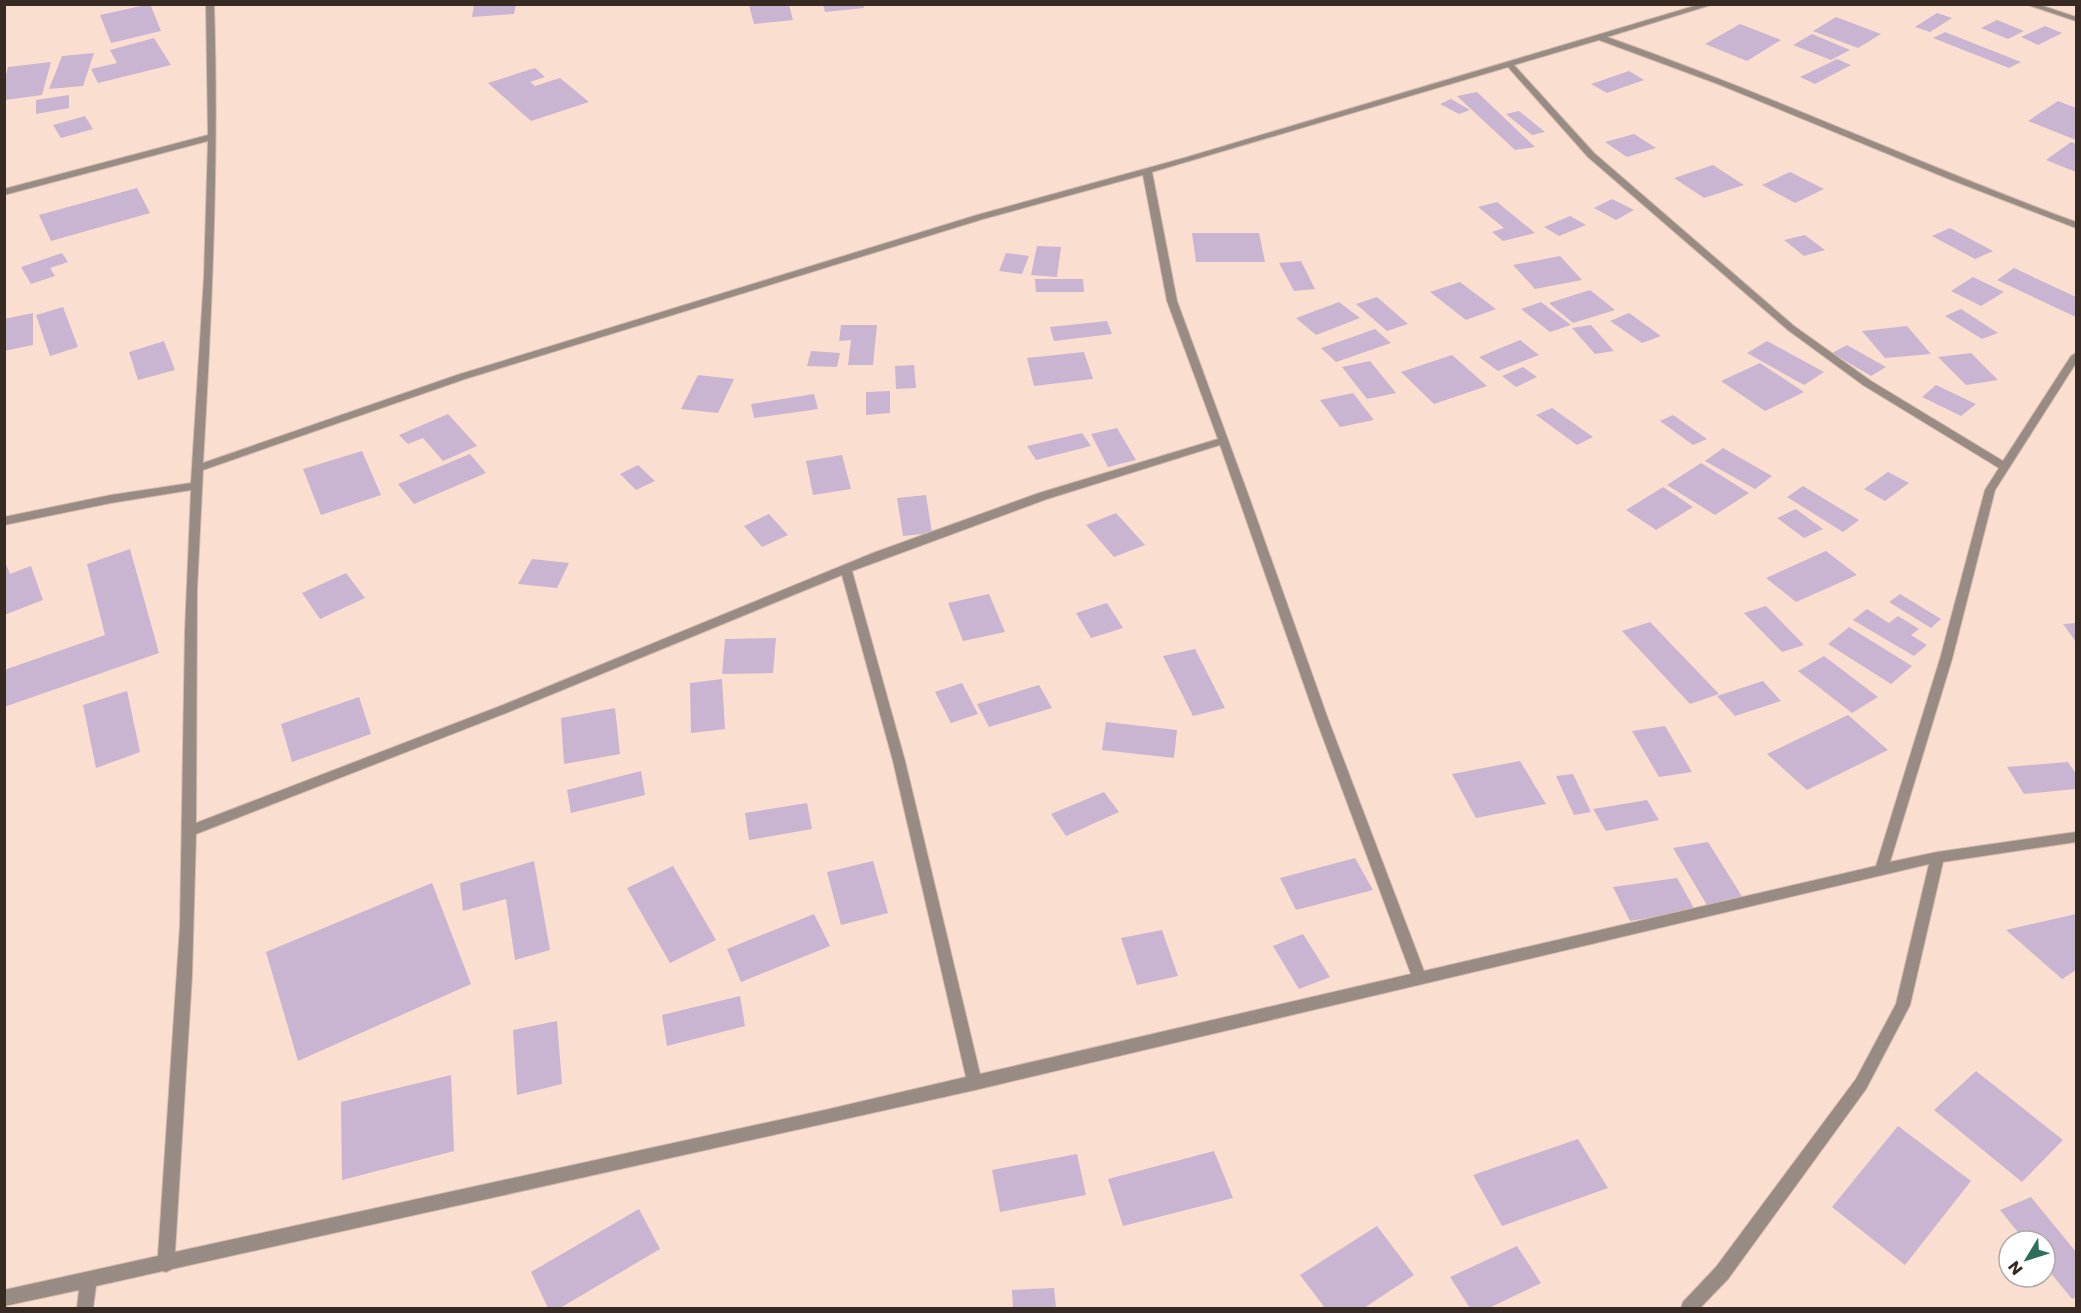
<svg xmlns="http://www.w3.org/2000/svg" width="2081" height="1313" viewBox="0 0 2081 1313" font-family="Poppins,sans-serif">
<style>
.building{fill:#c9b5d1}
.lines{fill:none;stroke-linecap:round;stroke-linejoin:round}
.minor-casing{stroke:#d3baad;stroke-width:2}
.minor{fill:#978b83;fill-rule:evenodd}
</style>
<rect width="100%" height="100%" fill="#faded0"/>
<path class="building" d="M150,4L161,31L111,43L100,15Z
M516,4L514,14L472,17L474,5Z
M823,4H863L864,8L825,12Z
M749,5H789L793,20L754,24Z
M1937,13L1952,18L1930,32L1915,27Z
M1836,17L1881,34L1858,48L1813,31Z
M1997,20L2024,31L2008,39L1981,28Z
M1740,24L1781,40L1747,61L1705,44Z
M2045,26L2062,33L2038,45L2021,37Z
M1945,32L2021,62L2009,68L1933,38Z
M1812,34L1850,50L1831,60L1793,45Z
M154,38L171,65L98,83L91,69L117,63L110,50Z
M94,53L83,86L49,89L62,56Z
M1837,59L1851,65L1815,84L1800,77Z
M51,62L42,95L5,100V79L8,67Z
M535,68L545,77L530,82L535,86L560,78L589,102L531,121L488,83Z
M1629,71L1644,80L1607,93L1591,84Z
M1477,92L1535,147L1515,150L1457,96Z
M69,95V108L36,114V100Z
M1451,99L1470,110L1459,114L1440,104Z
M2058,101L2076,108V140L2028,121Z
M1519,111L1545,132L1532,135L1506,114Z
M85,116L93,129L61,138L53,125Z
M1634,134L1656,148L1627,157L1605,142Z
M2071,142L2076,144V172L2046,160Z
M1713,165L1744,185L1704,198L1674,178Z
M1790,172L1824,189L1795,203L1762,185Z
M137,188L150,213L51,241L39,215Z
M1612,199L1634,210L1616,220L1594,208Z
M1497,202L1535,233L1503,241L1492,232L1504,228L1478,207Z
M1570,216L1586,225L1559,236L1544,227Z
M1950,228L1993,251L1975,259L1932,236Z
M1192,233H1259L1265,262H1196Z
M1805,235L1825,250L1804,256L1784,240Z
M1037,246L1061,247L1057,277L1031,275Z
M62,253L68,262L50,268L55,276L31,284L21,267Z
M1006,253L1029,256L1022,274L999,271Z
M1560,256L1582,280L1535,289L1513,265Z
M1301,261L1315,289L1294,291L1279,263Z
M2014,268L2076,297V317L1997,280Z
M1973,277L2004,292L1981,306L1951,291Z
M1035,279H1083L1084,292H1036Z
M1460,282L1496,309L1466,320L1430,292Z
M1590,290L1615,310L1573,323L1549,303Z
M1377,297L1408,324L1387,331L1356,304Z
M1339,302L1360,318L1316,335L1296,318Z
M1541,302L1571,325L1550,332L1521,309Z
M63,307L78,347L50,356L36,315Z
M1961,309L1998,333L1982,339L1945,316Z
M33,313V345L4,351V319Z
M1629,313L1661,336L1642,343L1610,321Z
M1107,321L1112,334L1054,341L1050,327Z
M841,325H877L873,365H848L851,340L839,341Z
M1591,325L1614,351L1595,354L1572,328Z
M1907,326L1931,354L1885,358L1862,331Z
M1375,329L1391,343L1336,362L1321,348Z
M1520,340L1539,355L1498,371L1479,357Z
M164,341L175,370L138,380L129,352Z
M1767,341L1824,372L1804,385L1747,353Z
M1847,345L1886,367L1871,376L1832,353Z
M811,351L840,353L837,367L807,366Z
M1084,352L1093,379L1034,386L1027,358Z
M1971,353L1998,380L1966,385L1938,357Z
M1452,355L1487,386L1434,404L1401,372Z
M1370,361L1396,393L1367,399L1342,367Z
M1760,363L1804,392L1765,411L1721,381Z
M914,365L916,388L896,389L895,366Z
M1523,367L1537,377L1516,387L1502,376Z
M698,375L734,379L718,413L681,409Z
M1936,385L1976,404L1961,416L1922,397Z
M890,391V413L866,415V392Z
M1353,393L1374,420L1340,427L1320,400Z
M814,394L818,409L754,418L751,404Z
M1552,408L1593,437L1577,445L1536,415Z
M448,414L477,446L443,461L423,438L408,444L399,435Z
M1673,415L1707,439L1693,445L1660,421Z
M1117,428L1136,460L1108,467L1091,434Z
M1082,433L1091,446L1036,460L1027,446Z
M1723,448L1772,476L1755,489L1705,461Z
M362,451L381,495L321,515L303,469Z
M470,454L486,473L414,504L398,484Z
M842,455L851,489L813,495L806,461Z
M1701,463L1749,493L1715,515L1667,485Z
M638,465L655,481L636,490L620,474Z
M1888,472L1909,483L1885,501L1864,489Z
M1803,486L1859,520L1843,532L1787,497Z
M1663,487L1693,507L1656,530L1626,510Z
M926,495L932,533L903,536L897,498Z
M1796,509L1823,529L1804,538L1777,518Z
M1116,513L1145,545L1114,557L1086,525Z
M769,514L788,535L762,547L744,526Z
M130,549L159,653L4,707V670L105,635L87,564Z
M1826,551L1857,575L1796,602L1766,578Z
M4,559L10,574L31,566L43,600L4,615Z
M532,559L569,563L557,588L518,584Z
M346,573L365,598L320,619L302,593Z
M989,594L1005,632L963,641L948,603Z
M1900,594L1941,619L1931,628L1889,602Z
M1107,603L1123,628L1091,638L1076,613Z
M1766,606L1804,645L1782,652L1744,613Z
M1867,609L1889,623L1898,616L1919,629L1911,635L1927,645L1914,656L1853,620Z
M1650,622L1719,694L1690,704L1622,631Z
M2076,623V642L2063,624Z
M1849,627L1912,666L1891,684L1828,644Z
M776,638L773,673L722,674L725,639Z
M1195,649L1225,708L1193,716L1163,656Z
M1824,656L1878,697L1852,713L1798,671Z
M722,679L725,729L691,733L690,683Z
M1763,681L1781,701L1735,716L1717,696Z
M962,683L978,714L951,723L935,692Z
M1039,685L1052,708L989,727L977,704Z
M127,691L140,752L96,768L83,705Z
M359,697L371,734L292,762L281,724Z
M615,708L620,754L564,764L561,718Z
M1848,715L1888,750L1807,790L1767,754Z
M1106,722L1177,730L1174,758L1102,750Z
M1665,726L1692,772L1659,777L1632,731Z
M1520,761L1546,804L1476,818L1452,774Z
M2068,762L2076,774V789L2024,794L2007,767Z
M641,771L645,795L571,813L567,790Z
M1573,774L1591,812L1574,815L1556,776Z
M1104,792L1119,812L1066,836L1051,814Z
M1647,800L1659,820L1606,831L1593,809Z
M807,803L812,829L749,840L745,813Z
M1708,842L1743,898L1707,905L1673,848Z
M1355,858L1373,890L1296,910L1280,878Z
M534,861L550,950L515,960L506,899L463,911L460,883Z
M873,861L888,913L841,925L827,872Z
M673,866L716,940L670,963L627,888Z
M1677,878L1695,910L1630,921L1613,887Z
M432,883L471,984L298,1061L266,952Z
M814,914L830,946L741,982L727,949Z
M2076,914V970L2062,979L2006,930Z
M1162,930L1178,976L1137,985L1121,938Z
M1303,934L1330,977L1299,989L1273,946Z
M740,996L745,1026L667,1046L662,1015Z
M557,1021L562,1084L517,1095L513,1030Z
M1976,1071L2063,1140L2022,1182L1934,1110Z
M451,1075L454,1151L342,1180L341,1102Z
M1898,1126L1971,1181L1905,1265L1832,1207Z
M1578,1139L1608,1188L1502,1226L1473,1175Z
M1214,1151L1233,1198L1123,1226L1108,1179Z
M1077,1154L1086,1195L1000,1212L992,1170Z
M2031,1197L2076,1252V1297L2072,1299L2045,1266V1241H2025L2000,1210Z
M639,1209L660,1249L560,1308H548L531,1272Z
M1377,1226L1414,1275L1364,1308H1325L1300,1275Z
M1517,1246L1541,1283L1489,1308H1470L1450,1277Z
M1054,1288L1056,1308H1013L1012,1290Z"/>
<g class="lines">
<defs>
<path id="minor" d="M206,4H214C219,158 212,310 203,463L457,375L977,215L1184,158L1701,4H1714L1607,37C1766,93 1919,164 2076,222V228L1954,181L1718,84L1599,40L1514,65L1594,153L1794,326L1871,381L2003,461L2071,356L2076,353V363L1995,490L1952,659L1890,862L1937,852L2076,832V842L1943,862L1910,1005L1866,1089L1728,1279L1700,1308H1681L1683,1302L1716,1267L1856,1079L1896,1004L1929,864L975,1090L172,1269L166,1272L163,1271L96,1286L93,1308H77L79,1290L4,1306V1290L158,1256L180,926L185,631L191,490L111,503L4,525V517L111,495L191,483L204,277L208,141L4,195V189L208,135ZM1508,67L1588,157L1788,330L1863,385L1999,468L1985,490L1940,659L1876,866L1424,971L1328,719L1249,497L1177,301L1152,172ZM1143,175L1167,301L1218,439L1039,493L873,553L503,705L196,823L197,590L203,470L465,379L983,219ZM1220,445L1316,719L1411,974L980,1074L905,761L852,571L1047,499ZM842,575L893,761L966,1077L825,1110L175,1252L192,975L196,834L511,711Z
M2025,4H2037L2076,17V21Z"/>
</defs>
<use href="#minor" class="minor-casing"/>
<use href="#minor" class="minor"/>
</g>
<rect width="2081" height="1313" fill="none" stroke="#372a23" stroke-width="12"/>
<g transform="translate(2027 1259) rotate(232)"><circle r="28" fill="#ffffff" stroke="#afaaa7" stroke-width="1.5"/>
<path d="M0-4.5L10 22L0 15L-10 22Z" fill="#2e6e5c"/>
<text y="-9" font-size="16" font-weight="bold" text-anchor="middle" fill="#372a23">N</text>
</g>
</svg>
